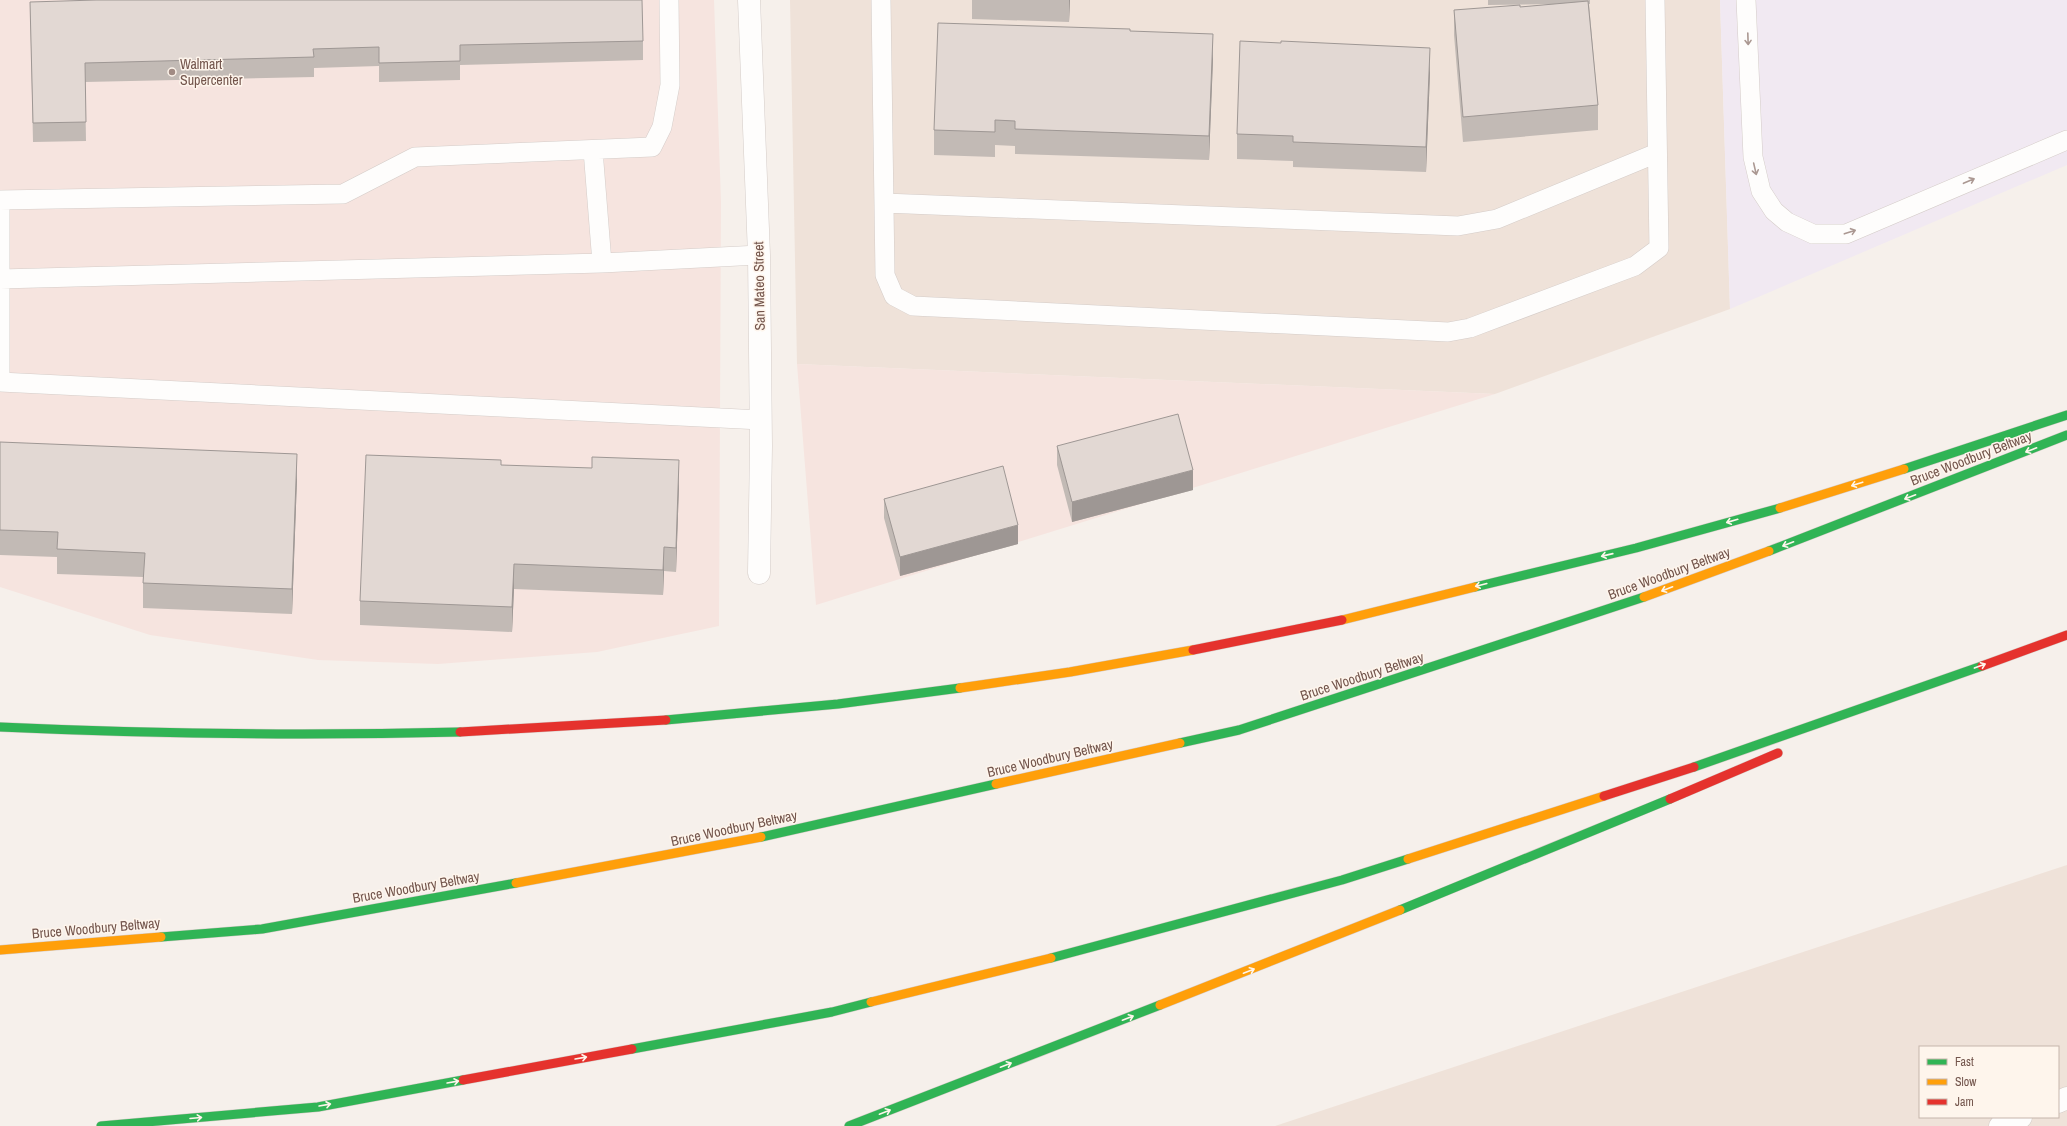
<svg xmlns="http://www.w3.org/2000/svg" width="2067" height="1126" viewBox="0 0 2067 1126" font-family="'Archivo Narrow',sans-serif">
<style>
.residential{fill:#efe2d9;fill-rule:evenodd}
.commercial{fill:#f6e4df}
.education{fill:#f1e9f2}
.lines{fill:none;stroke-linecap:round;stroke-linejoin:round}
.lane-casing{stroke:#d4ccc8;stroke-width:20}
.street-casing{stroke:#d4ccc8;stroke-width:23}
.fast-casing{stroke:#d5cac6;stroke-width:10}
.slow-casing{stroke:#d5cac6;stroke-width:10}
.jam-casing{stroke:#d5cac6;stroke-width:10}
.lane{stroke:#fefdfc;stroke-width:19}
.street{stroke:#fefdfc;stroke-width:22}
.fast{stroke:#30b455;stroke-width:9}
.slow{stroke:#ff9f0a;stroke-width:9}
.jam{stroke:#e5322d;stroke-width:9}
.wall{fill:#c2bab5}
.shaded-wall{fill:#9e9794}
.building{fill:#e2d8d3;stroke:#9e9794}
.oneway{stroke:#ab9892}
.oneway2{stroke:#fef5ec}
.poi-dot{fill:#a18b84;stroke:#fef5ec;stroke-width:1.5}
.labels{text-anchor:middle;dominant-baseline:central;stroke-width:3;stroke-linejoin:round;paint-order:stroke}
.poi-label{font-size:14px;fill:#73554c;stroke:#fef5ec;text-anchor:start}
.street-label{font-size:14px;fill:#73554c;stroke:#fef5ec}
</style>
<rect width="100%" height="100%" fill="#f6f0eb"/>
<path class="residential" d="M790,0H1720L1730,309L1495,394L797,364Z
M2067,865V1126H1275ZM1920,1047H2058V1117H1920Z"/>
<path class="commercial" d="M0,0H714L721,202L719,626L597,652L438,664L318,660L150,635L0,587Z
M797,364L1495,394L816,605Z"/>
<path class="education" d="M1720,0H2067V165L1730,309Z"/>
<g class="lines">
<defs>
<path id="lane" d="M881,0L885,275L894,296L913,306L1448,332L1470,328L1635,266L1659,248L1655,0
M1746,0L1753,157L1761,191L1774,211L1787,222L1813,234H1846L2067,140
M593,150L602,263
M0,200L343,194L415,157L652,147L662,127L670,85L669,0
M884,203L1458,226L1497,219L1657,153
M0,210V378
M0,279L602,263L759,255
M0,382L761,420"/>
<path id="street" d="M749,0L759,255L761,446L759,573
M2058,1102L2067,1098
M2000,1126L2021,1117"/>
<path id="fast" d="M1904,469L2067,415
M1769,551L2067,435
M1475,587L1636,548L1780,508
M666,720L838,704L960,688
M0,727C153,734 306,736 460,732
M1180,743L1239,730L1644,597
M1694,767L1982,666
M761,837L996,784
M1400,910L1670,799
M161,937L262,929L516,883
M1051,958L1342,880L1408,859
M632,1049L832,1012L871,1002
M101,1126L318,1107L463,1080
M849,1126L1160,1005"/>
<path id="slow" d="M1780,508L1904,469
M1644,597L1769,551
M1342,620L1475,587
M960,688L1070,672L1193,650
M996,784L1180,743
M1408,859L1604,796
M516,883L761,837
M0,950L161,937
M871,1002L1051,958
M1160,1005L1400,910"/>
<path id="jam" d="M1193,650L1342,620
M1982,666L2067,635
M460,732L666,720
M1604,796L1694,767
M1670,799L1778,753
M463,1080L632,1049"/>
</defs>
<use href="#lane" class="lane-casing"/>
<use href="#street" class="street-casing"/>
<use href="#fast" class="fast-casing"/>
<use href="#slow" class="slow-casing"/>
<use href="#jam" class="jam-casing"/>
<use href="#lane" class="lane"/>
<use href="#street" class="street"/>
<use href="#fast" class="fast"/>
<use href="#slow" class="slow"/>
<use href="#jam" class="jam"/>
</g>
<path class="wall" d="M972,0H1070L1069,22L972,19Z
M1488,0H1590V4H1589L1598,105V130L1463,142L1454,35V10L1520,7L1554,4L1488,5Z
M30,2L643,41V60L460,65V80L379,82V66L314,68V77L85,82L86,141L33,142Z
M1130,31L1213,59L1209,160L1015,154V146L995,145V157L934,155V130Z
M1430,73L1426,172L1293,167V161L1237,159V134Z
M0,442L297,479L292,614L143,608V577L57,574V557L0,555Z
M1057,446L1193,490L1072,522L1057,465Z
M501,465L679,485L676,572L664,571L663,595L514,589L512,632L360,625V601Z
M884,499L1018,544L900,576L884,518Z"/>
<path class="shaded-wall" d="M1069,0H1070L1069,22Z
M1213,34V59L1209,160V136Z
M1430,48V73L1426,172V147Z
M297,454V479L292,614V589Z
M679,460V485L676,572V548Z
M1193,470V490L1072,522V502Z
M1018,525V544L900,576V557Z
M664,547V571L663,595V570Z
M514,564V589L512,632V607Z"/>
<path class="building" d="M96,0H642L643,41L460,45V61L379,63V47L313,49L314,57L85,63L86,122L33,123L30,2Z
M1588,1L1598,105L1463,117L1454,10L1520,5V7Z
M938,23L1130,29V31L1213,34L1209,136L1015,129V121L995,120V132L934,130Z
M1240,41L1281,43V41L1430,48L1426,147L1293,142V136L1237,134Z
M1178,414L1193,470L1072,502L1057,446Z
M0,442L297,454L292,589L143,583L145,553L57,549L58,532L0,530Z
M366,455L501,460V465L592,468V457L679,460L676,548L664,547L663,570L514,564L512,607L360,601Z
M1003,466L1018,525L900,557L884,499Z"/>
<defs><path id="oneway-shaft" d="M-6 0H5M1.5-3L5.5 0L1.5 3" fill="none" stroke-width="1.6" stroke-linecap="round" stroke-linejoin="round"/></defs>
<g class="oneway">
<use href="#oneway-shaft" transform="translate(1748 39) rotate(88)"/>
<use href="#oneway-shaft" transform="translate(1755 169) rotate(77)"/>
<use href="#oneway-shaft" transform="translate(1969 181) rotate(-23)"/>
<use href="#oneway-shaft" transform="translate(1850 232) rotate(-18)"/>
</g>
<g class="oneway2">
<use href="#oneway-shaft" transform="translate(2031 450) rotate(159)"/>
<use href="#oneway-shaft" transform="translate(1857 484) rotate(162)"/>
<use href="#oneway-shaft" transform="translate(1910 497) rotate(159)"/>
<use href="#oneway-shaft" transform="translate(1732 521) rotate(164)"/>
<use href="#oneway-shaft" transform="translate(1788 544) rotate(159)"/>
<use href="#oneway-shaft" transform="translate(1607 555) rotate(167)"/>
<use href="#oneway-shaft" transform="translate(1481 585) rotate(166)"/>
<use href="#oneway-shaft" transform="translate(1667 589) rotate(159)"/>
<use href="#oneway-shaft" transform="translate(1980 666) rotate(-20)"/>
<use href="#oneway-shaft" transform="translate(1249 971) rotate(-21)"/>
<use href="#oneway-shaft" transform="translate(1128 1018) rotate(-21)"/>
<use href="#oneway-shaft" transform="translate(581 1058) rotate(-10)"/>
<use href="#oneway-shaft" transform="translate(1006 1065) rotate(-21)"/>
<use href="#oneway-shaft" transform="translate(453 1082) rotate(-10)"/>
<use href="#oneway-shaft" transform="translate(325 1105) rotate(-10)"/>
<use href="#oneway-shaft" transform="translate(885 1112) rotate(-21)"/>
<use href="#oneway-shaft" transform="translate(196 1118) rotate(-5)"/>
</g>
<circle class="poi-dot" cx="172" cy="72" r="4"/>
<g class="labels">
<g class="poi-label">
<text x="180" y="64">Walmart<tspan x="180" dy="16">Supercenter</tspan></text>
</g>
<g class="street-label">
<text transform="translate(759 286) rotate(-91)">San Mateo Street</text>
<text transform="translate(1971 458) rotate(-21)">Bruce Woodbury Beltway</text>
<text transform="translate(1669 573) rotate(-20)">Bruce Woodbury Beltway</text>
<text transform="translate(1362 676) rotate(-18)">Bruce Woodbury Beltway</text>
<text transform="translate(1050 758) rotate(-13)">Bruce Woodbury Beltway</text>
<text transform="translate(734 828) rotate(-12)">Bruce Woodbury Beltway</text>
<text transform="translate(416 887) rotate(-10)">Bruce Woodbury Beltway</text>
<text transform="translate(96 928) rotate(-5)">Bruce Woodbury Beltway</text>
</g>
</g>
<rect x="1919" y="1046" width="140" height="72" fill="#fef5ec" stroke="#c6b5ac"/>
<rect x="1927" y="1059" width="20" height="6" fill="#30b455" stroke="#c6b5ac"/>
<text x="1955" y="1066" font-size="12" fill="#73554c">Fast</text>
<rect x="1927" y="1079" width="20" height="6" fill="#ff9f0a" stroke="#c6b5ac"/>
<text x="1955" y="1086" font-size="12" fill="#73554c">Slow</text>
<rect x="1927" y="1099" width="20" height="6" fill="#e5322d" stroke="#c6b5ac"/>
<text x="1955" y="1106" font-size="12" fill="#73554c">Jam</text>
</svg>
